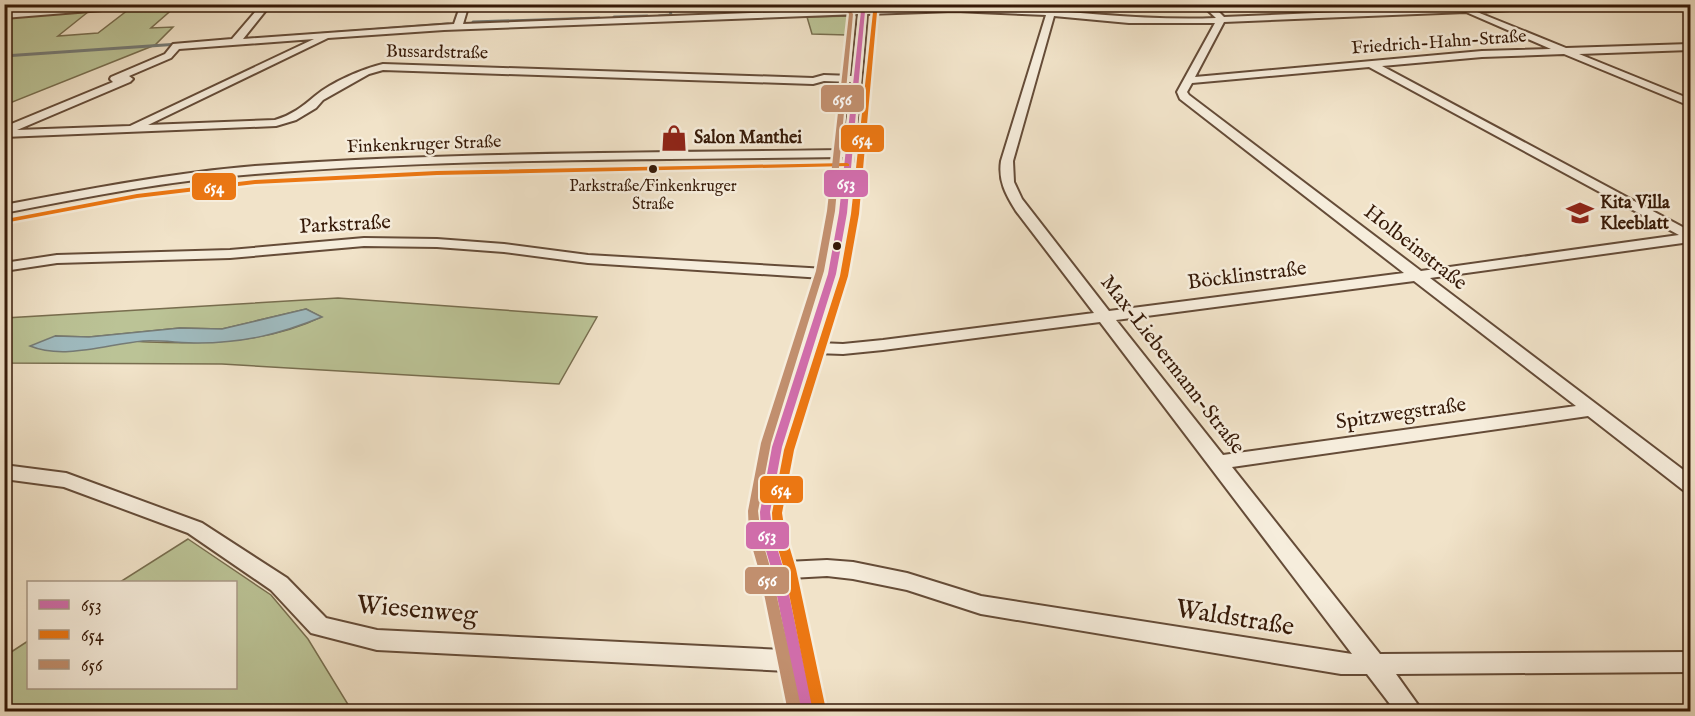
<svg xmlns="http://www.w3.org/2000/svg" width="1695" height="716" viewBox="0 0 1695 716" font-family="'IM FELL English',serif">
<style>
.green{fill:#bbc396;stroke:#786e4f;stroke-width:1.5;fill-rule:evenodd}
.water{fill:#9fbbc0;stroke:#757b76;stroke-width:1.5}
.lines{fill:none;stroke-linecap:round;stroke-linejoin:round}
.stream{stroke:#757b76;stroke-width:3}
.minor-casing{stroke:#654c38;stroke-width:4}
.minor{fill:#f6eddc;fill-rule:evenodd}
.bus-1-casing{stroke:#f6eddc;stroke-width:5}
.bus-2-casing{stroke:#f6eddc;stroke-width:5}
.bus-3-casing{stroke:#f6eddc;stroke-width:5}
.bus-1{fill:#d06daa;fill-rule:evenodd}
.bus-2{fill:#eb7713;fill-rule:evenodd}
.bus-3{fill:#c18f6e;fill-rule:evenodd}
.bus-dot{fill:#361a08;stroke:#f6eddc;stroke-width:2}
.labels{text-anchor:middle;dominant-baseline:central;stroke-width:5;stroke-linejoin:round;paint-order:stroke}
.far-bus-label{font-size:16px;fill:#361a08;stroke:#f6eddc}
.far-street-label{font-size:18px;fill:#361a08;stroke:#f6eddc}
.far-poi-label{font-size:18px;font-weight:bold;fill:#361a08;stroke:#f6eddc;text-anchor:start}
.street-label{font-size:21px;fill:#361a08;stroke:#f6eddc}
.near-street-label{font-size:26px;fill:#361a08;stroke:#f6eddc}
.line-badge{stroke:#f6eddc;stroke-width:2}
.badge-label{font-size:16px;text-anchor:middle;font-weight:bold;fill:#fff}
</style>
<rect width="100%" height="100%" fill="#f1e3c9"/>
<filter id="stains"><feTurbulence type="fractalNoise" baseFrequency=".00333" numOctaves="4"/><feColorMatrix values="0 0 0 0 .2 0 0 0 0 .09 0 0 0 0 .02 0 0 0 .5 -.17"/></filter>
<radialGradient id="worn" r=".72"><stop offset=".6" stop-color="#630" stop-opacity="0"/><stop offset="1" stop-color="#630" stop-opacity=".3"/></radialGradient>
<path class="green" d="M175,7L151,28L173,27L155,45L5,105V17L88,12L58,36L98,33L128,10Z
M852,16L847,35L812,34L807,17Z
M338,298L597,317L559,384L222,364L5,363V318ZM306,309L321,317C244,355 139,341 55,336L89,337L180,328L222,329Z
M188,539L271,595L308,639L352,711H5V656L28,641V688H236V582H120Z"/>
<path class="water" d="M306,309L322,317C280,334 244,343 198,343C180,343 161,340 143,341C108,344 64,360 30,346L55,336L89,337L180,328L222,329Z"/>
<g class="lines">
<path class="stream" d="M659,16L671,15L669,4
M614,17L647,16
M473,22L599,18
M246,39L448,24
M4,56L179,44"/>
<defs>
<path id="minor" d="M126,4H176L4,18V12Z
M262,4H271L243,39L454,24L461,4H469L463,24L858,9L855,4H863L866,9C910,7 955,4 1000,7C1072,11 1143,21 1216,18L1201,4H1211L1224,17L1528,4H1603L1477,12L1566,48L1690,44V50L1579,54L1690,99V106L1564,54L1482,57L1382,66L1690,231V242L1430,278L1690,475V492L1683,490L1588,416L1232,467L1380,654L1690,652V672L1396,674L1423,712H1396L1367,674H1341L981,614L907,590L853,579L827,576L790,578L819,712H795L787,671L377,650L311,633L271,590L188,533L64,487L4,479V465L66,473L202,523L287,578L326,618L377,630L783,650L767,571L757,534L755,512L768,447L823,278L588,263L504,252L437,247L364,246L230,258L57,263L4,271V263L57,255L230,250L364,238L437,239L504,244L588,255L826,269L836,213L843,157C647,160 450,158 255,174C170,180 87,197 4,213V205C88,189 171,173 255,166C450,152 648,153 843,150L851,82L824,81L813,84L383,70L369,74L323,100L316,108L296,120L276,126L4,137V127L113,82L110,79L111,77L165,54L173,44L232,39ZM955,11L1046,15L1001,161C998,181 1006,195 1016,211L1094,313L883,340L843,344L818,343L839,274L850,213L867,14ZM1466,12L1551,49L1482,51L1195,77L1224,22ZM858,14L852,76L824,75L813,78L383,64C362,69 332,82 315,96C302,107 292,115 275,120L148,125L328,38L444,30ZM1054,16L1129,23H1215L1177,92L1180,99L1404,273L1109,311L1022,199L1014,182L1013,161ZM314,39L130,126L17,130L130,82L133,79L129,76L171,58L179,49ZM1369,67L1679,235L1421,271L1189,95L1187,92L1192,83ZM1414,281L1576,406L1223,455L1116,320ZM1100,322L1352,654L981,596L907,573L853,562L827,560L786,562C781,546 774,529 775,512C778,460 800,402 815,353L843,354L883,350Z"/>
</defs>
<use href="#minor" class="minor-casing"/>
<use href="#minor" class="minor"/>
<defs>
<path id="bus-1" d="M857,4H862L865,11L847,213L836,274L782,447L770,512L773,534L784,571L814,712H800L772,571L761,534L760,512L772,447L828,274L839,213L861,11Z"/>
<path id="bus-2" d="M871,4H875L877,12L859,214L848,276L794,450L782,513L785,532L796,569L826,710L825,712H813L784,569L773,532L772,513L784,450L840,276L851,214L873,12Z
M847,163L849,164V166L437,175L255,184L137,198L4,223V219H6L137,194L255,180L437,171Z"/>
<path id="bus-3" d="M849,9L853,14L835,211L824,271L771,443L758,511L761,536L772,574L802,712H788L760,574L749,536L748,511L761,443L816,271L827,211L849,14L847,10Z"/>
</defs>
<use href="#bus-1" class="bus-1-casing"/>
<use href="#bus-2" class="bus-2-casing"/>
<use href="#bus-3" class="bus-3-casing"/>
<use href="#bus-1" class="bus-1"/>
<use href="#bus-2" class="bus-2"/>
<use href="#bus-3" class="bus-3"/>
</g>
<defs>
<symbol id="shop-bare" viewBox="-9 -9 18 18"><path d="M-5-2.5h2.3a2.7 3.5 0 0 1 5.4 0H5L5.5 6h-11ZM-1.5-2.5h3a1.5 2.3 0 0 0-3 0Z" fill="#8f2418" stroke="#f6eddc" stroke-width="2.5" paint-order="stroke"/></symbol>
<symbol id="school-bare" viewBox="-9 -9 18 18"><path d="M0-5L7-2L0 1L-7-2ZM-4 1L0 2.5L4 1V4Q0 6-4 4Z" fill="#8f2418" stroke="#f6eddc" stroke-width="2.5" paint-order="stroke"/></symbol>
</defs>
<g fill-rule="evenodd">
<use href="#shop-bare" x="655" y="119" width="38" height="38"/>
<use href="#school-bare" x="1561" y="194" width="38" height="38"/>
</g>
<g class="bus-dot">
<circle cx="653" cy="169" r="5"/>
<circle cx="837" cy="246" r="5"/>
</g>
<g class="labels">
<g class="far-bus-label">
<text x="653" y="187">Parkstraße/Finkenkruger<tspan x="653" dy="18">Straße</tspan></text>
</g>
<g class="far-street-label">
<text transform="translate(1439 43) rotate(-4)">Friedrich-Hahn-Straße</text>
<text transform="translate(437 53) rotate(1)">Bussardstraße</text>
<text transform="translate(424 145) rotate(-2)">Finkenkruger Straße</text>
</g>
<g class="far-poi-label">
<text x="694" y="138">Salon Manthei</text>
<text x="1600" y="203">Kita Villa<tspan x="1600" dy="21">Kleeblatt</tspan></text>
</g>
<g class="street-label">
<text transform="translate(345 225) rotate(-3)">Parkstraße</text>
<text transform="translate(1415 248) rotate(38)">Holbeinstraße</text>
<text transform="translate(1247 276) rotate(-7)">Böcklinstraße</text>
<text transform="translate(1172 365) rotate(52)">Max-Liebermann-Straße</text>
<text transform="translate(1401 414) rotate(-8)">Spitzwegstraße</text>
</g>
<g class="near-street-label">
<text transform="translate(417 610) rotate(5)">Wiesenweg</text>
<text transform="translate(1235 618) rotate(9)">Waldstraße</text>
</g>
</g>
<g class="line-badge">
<rect x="820" y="84" width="45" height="29" rx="6" fill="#c18f6e"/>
<rect x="840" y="124" width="45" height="29" rx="6" fill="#eb7713"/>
<rect x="823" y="169" width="46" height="29" rx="6" fill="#d06daa"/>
<rect x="191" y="172" width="46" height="29" rx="6" fill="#eb7713"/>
<rect x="759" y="475" width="45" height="29" rx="6" fill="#eb7713"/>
<rect x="745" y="521" width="45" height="29" rx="6" fill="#d06daa"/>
<rect x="744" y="566" width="46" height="29" rx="6" fill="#c18f6e"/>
</g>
<g class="badge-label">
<text x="842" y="105">656</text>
<text x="862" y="145">654</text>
<text x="846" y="189">653</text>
<text x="214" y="193">654</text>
<text x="781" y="495">654</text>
<text x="767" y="541">653</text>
<text x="767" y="586">656</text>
</g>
<rect width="1695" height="716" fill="none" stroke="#f1e3c9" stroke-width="24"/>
<rect x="6" y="6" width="1683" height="704" fill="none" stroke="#361a08" stroke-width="3"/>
<rect x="12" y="12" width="1671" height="692" fill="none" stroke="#361a08" stroke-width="1.5"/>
<rect x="27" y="581" width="210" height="108" fill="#f6eddc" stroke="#a99987" stroke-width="1.5"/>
<rect x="39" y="600" width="30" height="9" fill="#d06daa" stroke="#a99987" stroke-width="1.5"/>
<text x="81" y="611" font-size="18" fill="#361a08">653</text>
<rect x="39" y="630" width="30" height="9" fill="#eb7713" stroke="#a99987" stroke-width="1.5"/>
<text x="81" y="641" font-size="18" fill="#361a08">654</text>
<rect x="39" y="660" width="30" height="9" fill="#c18f6e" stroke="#a99987" stroke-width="1.5"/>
<text x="81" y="671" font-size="18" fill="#361a08">656</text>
<rect width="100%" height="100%" filter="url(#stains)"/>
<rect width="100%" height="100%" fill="url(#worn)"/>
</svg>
